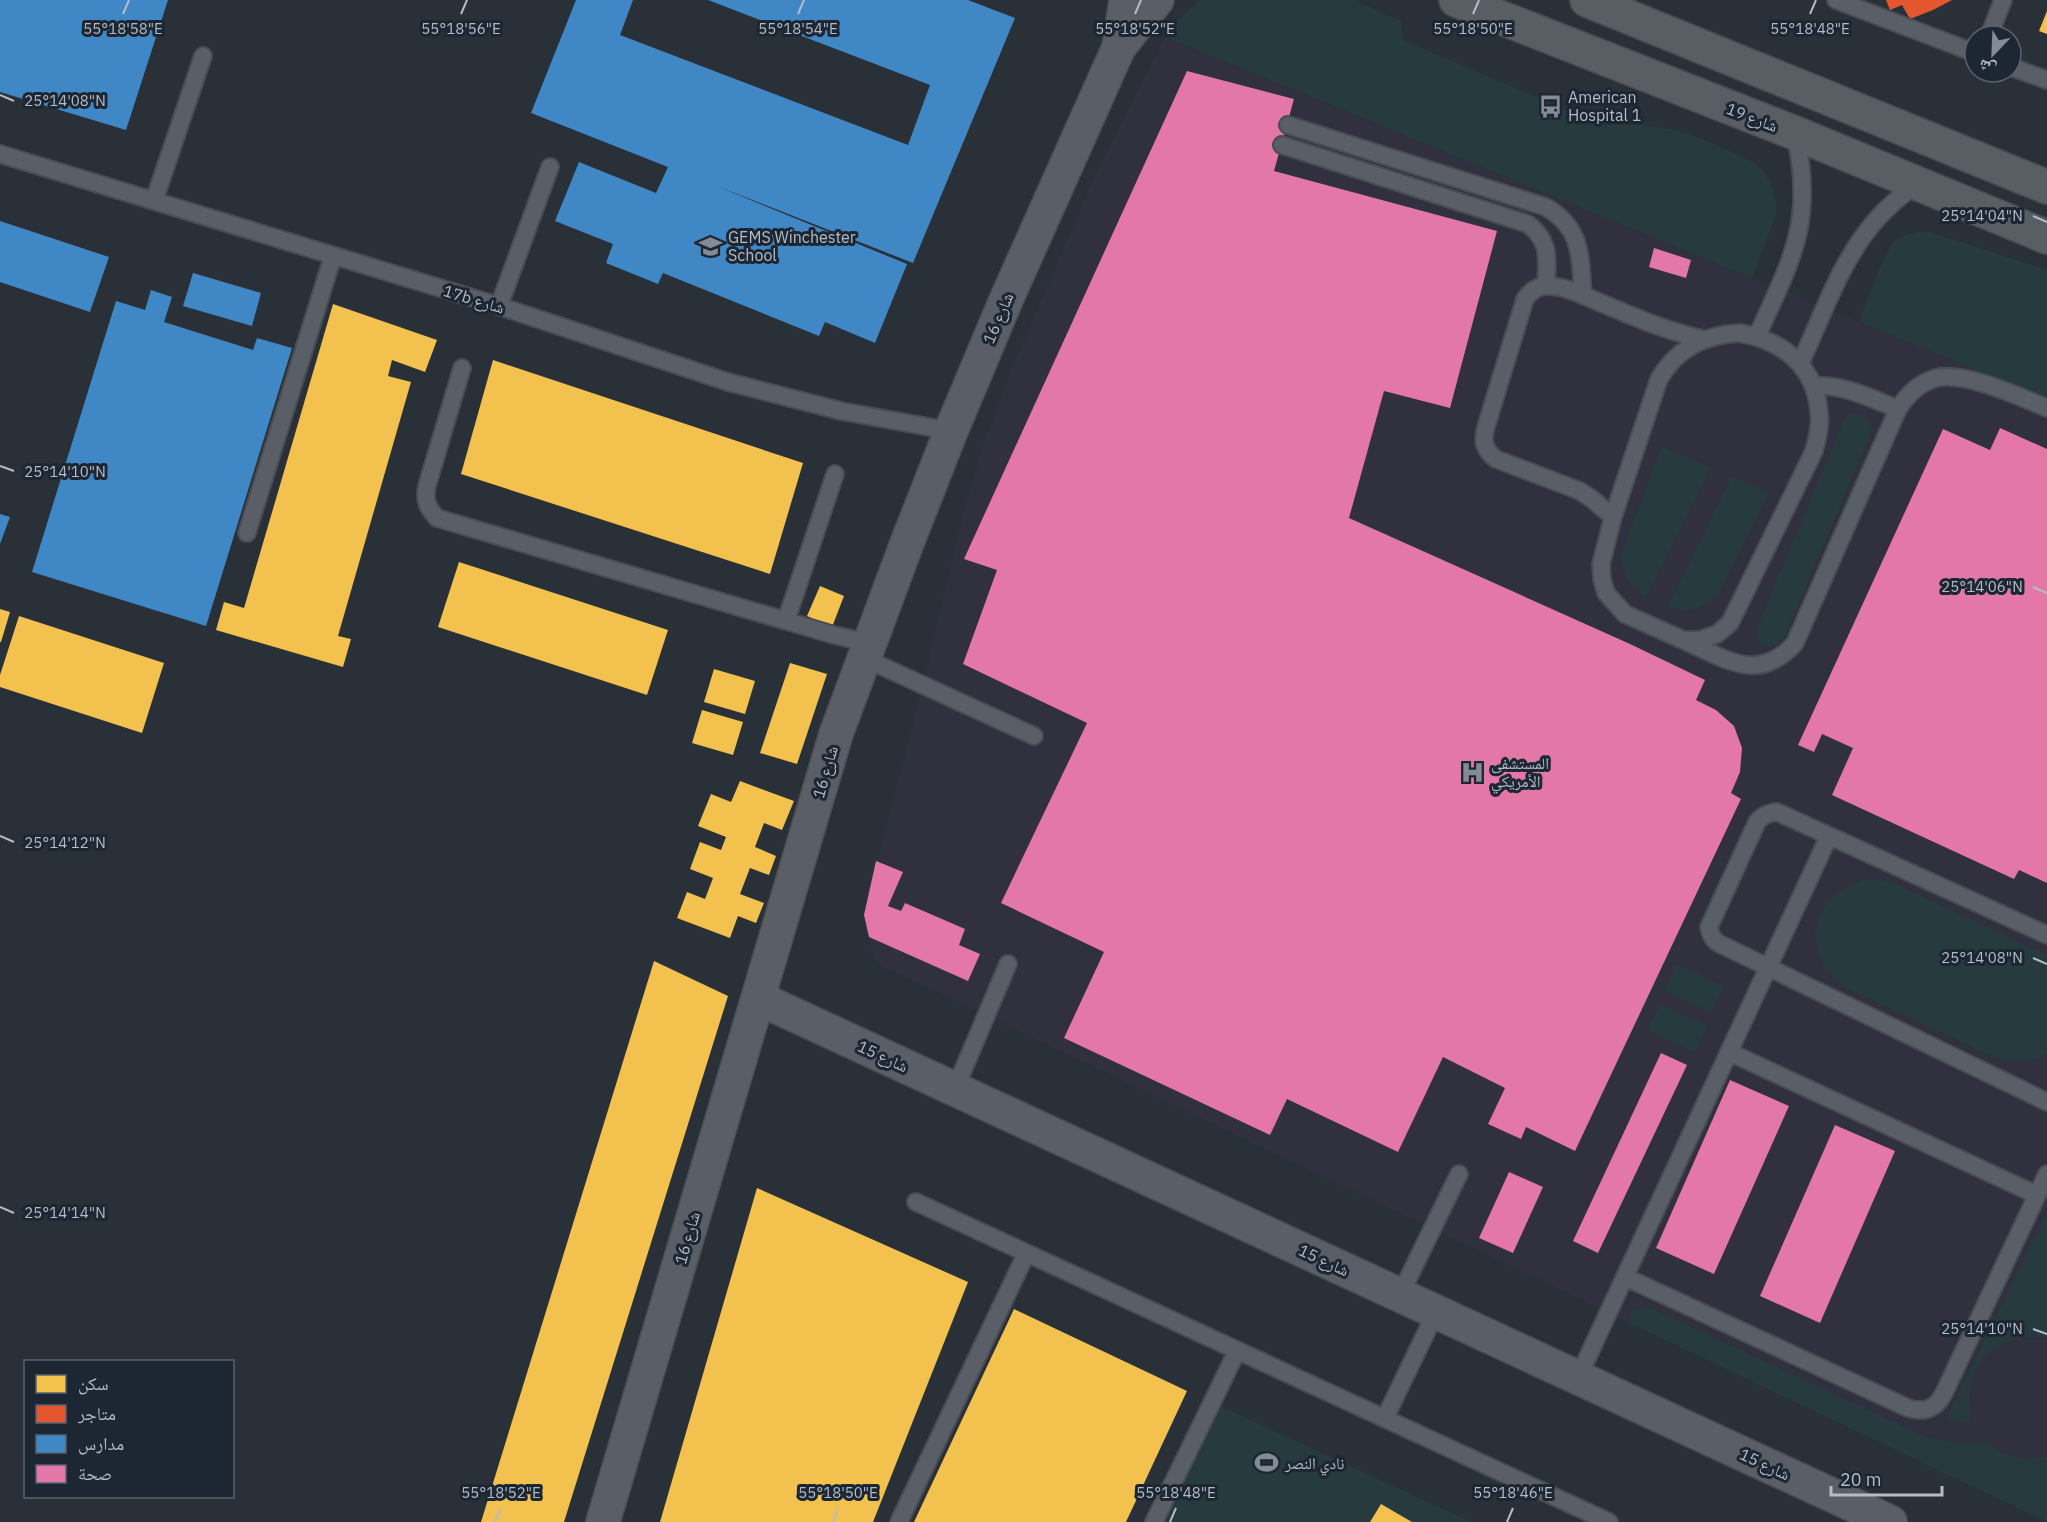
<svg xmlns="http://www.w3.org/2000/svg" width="2047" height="1522" viewBox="0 0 2047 1522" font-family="'IBM Plex Sans','Noto Naskh Arabic',sans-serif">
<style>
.medical{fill:#31303e}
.green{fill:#273a3e}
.homes{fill:#f2c14e}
.shops{fill:#e4572e}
.schools{fill:#3f88c5}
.health{fill:#e377a8}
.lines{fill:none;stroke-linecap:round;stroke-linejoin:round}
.service-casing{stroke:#484c53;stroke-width:20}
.minor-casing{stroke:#484c53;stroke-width:36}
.secondary-casing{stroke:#484c53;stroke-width:36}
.service{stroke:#5a5e66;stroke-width:16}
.minor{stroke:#5a5e66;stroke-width:33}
.secondary{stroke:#595d64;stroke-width:33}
.ticks{fill:none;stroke:#b4bcc9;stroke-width:2}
.labels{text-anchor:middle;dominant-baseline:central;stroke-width:6;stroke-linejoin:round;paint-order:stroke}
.poi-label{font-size:16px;fill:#b4bcc9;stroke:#1d2633;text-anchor:start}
.street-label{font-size:16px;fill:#b4bcc9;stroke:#1d2633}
.ticks-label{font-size:15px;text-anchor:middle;fill:#b4bcc9;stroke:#1d2633;stroke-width:6;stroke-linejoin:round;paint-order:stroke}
</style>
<rect width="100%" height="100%" fill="#2a3038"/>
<path class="medical" d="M1165,37L2047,399V1522L875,962L864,915L923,683L967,497L985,440L1009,375L1095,175Z"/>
<path class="green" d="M1200,0H1354L1401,21L1403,40L1587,119L1611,125H1641L1676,130L1695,136L1746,158L1756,164L1771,182L1776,203V214L1752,278L1165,37L1178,20Z
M1927,231L2047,270V399L1859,322C1867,303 1882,253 1896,241C1905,233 1916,232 1927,231Z
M1854,413C1866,414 1872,419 1872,431L1785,636C1775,654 1755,648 1757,627L1842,424L1847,416Z
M1662,446L1711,467L1646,597C1629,586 1623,575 1621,555Z
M1732,476L1769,493L1720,591C1706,609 1689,614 1668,607Z
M1864,879L1880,880L1896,884L2047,955V1053C2031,1065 2014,1063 1996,1058L1850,990C1797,957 1806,899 1864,879Z
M1676,964L1724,986L1711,1013L1664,991Z
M1660,1004L1707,1026L1695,1053L1647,1030Z
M2047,1211V1338C1994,1330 1959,1368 1972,1420C1962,1424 1956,1423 1947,1417Z
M1644,1307L1651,1308L1924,1436L1955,1444L1987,1442L2004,1454L2024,1459L2047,1457V1522L1627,1322L1632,1311Z
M1216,1404L1471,1522H1164Z"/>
<path class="homes" d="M2047,11V34L2039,31Z
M333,304L437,340L425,372L392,360L388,376L411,382L338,636L351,639L343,667L216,630L224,602L244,608Z
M493,360L803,463L770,574L461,474Z
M459,562L668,630L647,695L438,627Z
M820,586L844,596L832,627L807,616Z
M0,609L10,612L1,642H0Z
M19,616L164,663L142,733L0,687V675Z
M790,663L827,674L797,764L760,753Z
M714,669L755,681L745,714L704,702Z
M702,710L743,722L733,755L692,743Z
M740,781L794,801L782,830L764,823L755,847L776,856L769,875L750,868L740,894L764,903L756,923L738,916L730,938L677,918L687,892L705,899L713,878L690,869L700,842L721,850L726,837L698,826L711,794L731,802Z
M654,961L728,996L564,1522H481Z
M757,1188L968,1282L873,1522H660Z
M1014,1309L1187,1391L1126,1522H914Z
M1381,1504L1412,1522H1370Z"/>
<path class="shops" d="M1886,0H1952L1933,10L1910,19L1902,5L1890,10Z"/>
<path class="schools" d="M0,0H168L126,130L0,92Z
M576,0H633L620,35L908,145L930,85L708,0H968L1015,18L913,263L714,185L907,264L875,343L825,322L819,336L663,273L658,284L606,263L613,244L555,221L579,162L656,193L668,167L531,113Z
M0,221L109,257L90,312L0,282Z
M193,273L261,293L252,326L183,306Z
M151,290L172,297L164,322L253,350L257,338L292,348L206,626L32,572L116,301L145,310Z
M0,514L10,517L0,544Z"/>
<path class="health" d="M1187,71L1294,99L1274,171L1497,231L1450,408L1384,391L1349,518L1630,644L1705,680L1696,700L1716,710L1734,726L1742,748L1740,772L1731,793L1741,799L1575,1151L1526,1127L1521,1139L1488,1124L1505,1088L1443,1057L1398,1152L1287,1099L1270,1135L1064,1038L1104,952L1001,903L1087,723L963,664L997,570L964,559Z
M1654,248L1691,260L1686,278L1649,267Z
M2000,428L2047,449V883L2019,870L2014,879L1832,795L1853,748L1822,734L1814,752L1798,745L1943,429L1990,450Z
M876,861L903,872L888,906L901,911L905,903L965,929L959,945L980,954L968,981L869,937L864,915Z
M1661,1053L1687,1065L1598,1253L1573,1241Z
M1730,1080L1789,1106L1714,1274L1656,1248Z
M1835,1125L1895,1151L1820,1323L1760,1296Z
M1509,1172L1543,1187L1513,1253L1479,1238Z"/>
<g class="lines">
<defs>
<path id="service" d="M1836,0L1975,53
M1989,36L2003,0
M2011,67L2047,80
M1288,125L1546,207C1583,229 1580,257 1583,296
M1282,145L1528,224C1551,242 1547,259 1546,285
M0,154L499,306L728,382L841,411L951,431
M154,201L203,56
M499,306L550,167
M1739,333C1783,340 1816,367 1819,413C1821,426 1817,439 1814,451L1730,623L1717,634L1700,640H1683L1625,614L1606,593L1602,579L1601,564L1613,517L1659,379C1677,348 1704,335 1739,333Z
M1757,336C1792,259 1815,221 1795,133
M1800,364C1823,315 1840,261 1876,220C1888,206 1903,194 1918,183
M462,368L427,486C424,500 427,507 437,518L834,635L869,643
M1813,386C1843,384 1870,398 1898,409
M1613,517L1592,499L1580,491L1496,459C1484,450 1482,441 1486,427L1525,299C1530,292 1537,285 1548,286C1567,286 1588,298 1606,305C1637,318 1669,332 1703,339
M247,533L333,256
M786,621L835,474
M1685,641C1726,659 1759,684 1795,643L1898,409C1907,395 1919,383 1936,378C1965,371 2020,397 2047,408
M864,658L1034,736
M2047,935L1777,812C1768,813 1763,815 1757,822L1709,927C1711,936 1713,940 1720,944L2047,1102
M1729,1052L2037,1195
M955,1089L1008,964
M916,1202L1609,1522
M1625,1277L1908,1408C1925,1413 1936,1409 1944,1393L2047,1174
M1400,1295L1459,1174
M1578,1378L1829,836
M1385,1418L1436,1312
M899,1522L1026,1254
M1154,1522L1237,1351"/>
<path id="minor" d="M1119,47L1157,0
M758,998L1890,1522
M603,1522L836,734L907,543L951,431L1006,300L1119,47L1126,0"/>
<path id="secondary" d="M1456,0L1795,133L2047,237
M1587,0L2047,187"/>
</defs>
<use href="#service" class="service-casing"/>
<use href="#minor" class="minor-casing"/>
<use href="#secondary" class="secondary-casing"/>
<use href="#service" class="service"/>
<use href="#minor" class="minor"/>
<use href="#secondary" class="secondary"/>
</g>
<path class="ticks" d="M123,14L129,0M461,14L467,0M798,14L804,0M1135,14L1141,0M1473,14L1479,0M1810,14L1816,0M0,95L14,101M2033,216L2047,222M0,466L14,471M2033,587L2047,593M0,836L14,842M2033,958L2047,964M0,1207L14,1213M2033,1329L2047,1334M495,1522L501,1508M833,1522L838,1508M1170,1522L1176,1508M1507,1522L1513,1508"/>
<defs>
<symbol id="bus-bare" viewBox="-9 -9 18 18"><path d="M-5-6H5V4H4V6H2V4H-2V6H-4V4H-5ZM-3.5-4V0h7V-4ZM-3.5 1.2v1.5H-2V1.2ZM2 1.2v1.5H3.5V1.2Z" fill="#848b96" stroke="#1d2633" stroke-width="2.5" paint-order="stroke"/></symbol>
<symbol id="school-bare" viewBox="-9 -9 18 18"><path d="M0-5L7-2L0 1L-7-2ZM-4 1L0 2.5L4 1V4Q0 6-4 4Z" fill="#848b96" stroke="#1d2633" stroke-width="2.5" paint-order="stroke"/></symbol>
<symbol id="hospital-bare" viewBox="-9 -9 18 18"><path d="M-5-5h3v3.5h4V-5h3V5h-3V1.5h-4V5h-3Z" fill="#848b96" stroke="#1d2633" stroke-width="2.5" paint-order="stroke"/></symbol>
<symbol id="stadium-bare" viewBox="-9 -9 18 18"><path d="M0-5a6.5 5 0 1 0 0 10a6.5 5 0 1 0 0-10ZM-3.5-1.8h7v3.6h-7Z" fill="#848b96" stroke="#1d2633" stroke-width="2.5" paint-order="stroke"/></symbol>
</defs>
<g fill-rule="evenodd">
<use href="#bus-bare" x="1534" y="90" width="33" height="33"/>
<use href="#school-bare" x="694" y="230" width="33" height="33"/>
<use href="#hospital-bare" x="1456" y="756" width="33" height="33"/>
<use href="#stadium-bare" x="1250" y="1446" width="33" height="33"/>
</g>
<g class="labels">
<g class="poi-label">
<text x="1568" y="97">American<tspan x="1568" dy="18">Hospital 1</tspan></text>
<text x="728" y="237">GEMS Winchester<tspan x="728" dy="18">School</tspan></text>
<text x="1491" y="763">المستشفى<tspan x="1491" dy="18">الأمريكي</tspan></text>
<text x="1285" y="1463">نادي النصر</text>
</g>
<g class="street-label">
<text transform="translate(1752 117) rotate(21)">شارع 19</text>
<text transform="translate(474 299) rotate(17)">17b شارع</text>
<text transform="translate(998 318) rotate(-67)">شارع 16</text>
<text transform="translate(825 772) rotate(-74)">شارع 16</text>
<text transform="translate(883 1056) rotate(25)">شارع 15</text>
<text transform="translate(687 1238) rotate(-74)">شارع 16</text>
<text transform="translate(1324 1260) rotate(25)">شارع 15</text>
<text transform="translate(1765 1464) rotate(25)">شارع 15</text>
</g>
</g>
<g class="ticks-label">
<text x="123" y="34">55°18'58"E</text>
<text x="461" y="34">55°18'56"E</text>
<text x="798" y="34">55°18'54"E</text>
<text x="1135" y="34">55°18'52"E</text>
<text x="1473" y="34">55°18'50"E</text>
<text x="1810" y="34">55°18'48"E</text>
<text x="65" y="106">25°14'08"N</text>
<text x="1982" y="221">25°14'04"N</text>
<text x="65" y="477">25°14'10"N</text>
<text x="1982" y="592">25°14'06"N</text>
<text x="65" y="848">25°14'12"N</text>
<text x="1982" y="963">25°14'08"N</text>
<text x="65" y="1218">25°14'14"N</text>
<text x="1982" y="1334">25°14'10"N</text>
<text x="501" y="1498">55°18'52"E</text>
<text x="838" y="1498">55°18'50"E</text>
<text x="1176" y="1498">55°18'48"E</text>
<text x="1513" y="1498">55°18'46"E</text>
</g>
<rect x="24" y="1360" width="210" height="138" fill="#1d2633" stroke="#59626f" stroke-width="1.5"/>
<rect x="36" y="1375" width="30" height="18" fill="#f2c14e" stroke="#59626f" stroke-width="1.5"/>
<text x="78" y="1390" font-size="18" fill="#b4bcc9">سكن</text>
<rect x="36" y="1405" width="30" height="18" fill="#e4572e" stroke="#59626f" stroke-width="1.5"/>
<text x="78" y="1420" font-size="18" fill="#b4bcc9">متاجر</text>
<rect x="36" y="1435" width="30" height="18" fill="#3f88c5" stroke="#59626f" stroke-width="1.5"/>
<text x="78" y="1450" font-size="18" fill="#b4bcc9">مدارس</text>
<rect x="36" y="1465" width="30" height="18" fill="#e377a8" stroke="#59626f" stroke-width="1.5"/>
<text x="78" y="1480" font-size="18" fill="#b4bcc9">صحة</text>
<g transform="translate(1993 54) rotate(203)"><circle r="28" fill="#1d2633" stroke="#59626f" stroke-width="1.5"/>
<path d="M0-4.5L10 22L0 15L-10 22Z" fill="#848b96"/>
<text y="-9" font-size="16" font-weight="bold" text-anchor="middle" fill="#b4bcc9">ش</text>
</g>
<path d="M1831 1486v9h111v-9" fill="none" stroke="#b4bcc9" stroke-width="3"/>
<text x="1840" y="1486" font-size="18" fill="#b4bcc9" stroke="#1d2633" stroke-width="4.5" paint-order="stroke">20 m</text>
</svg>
